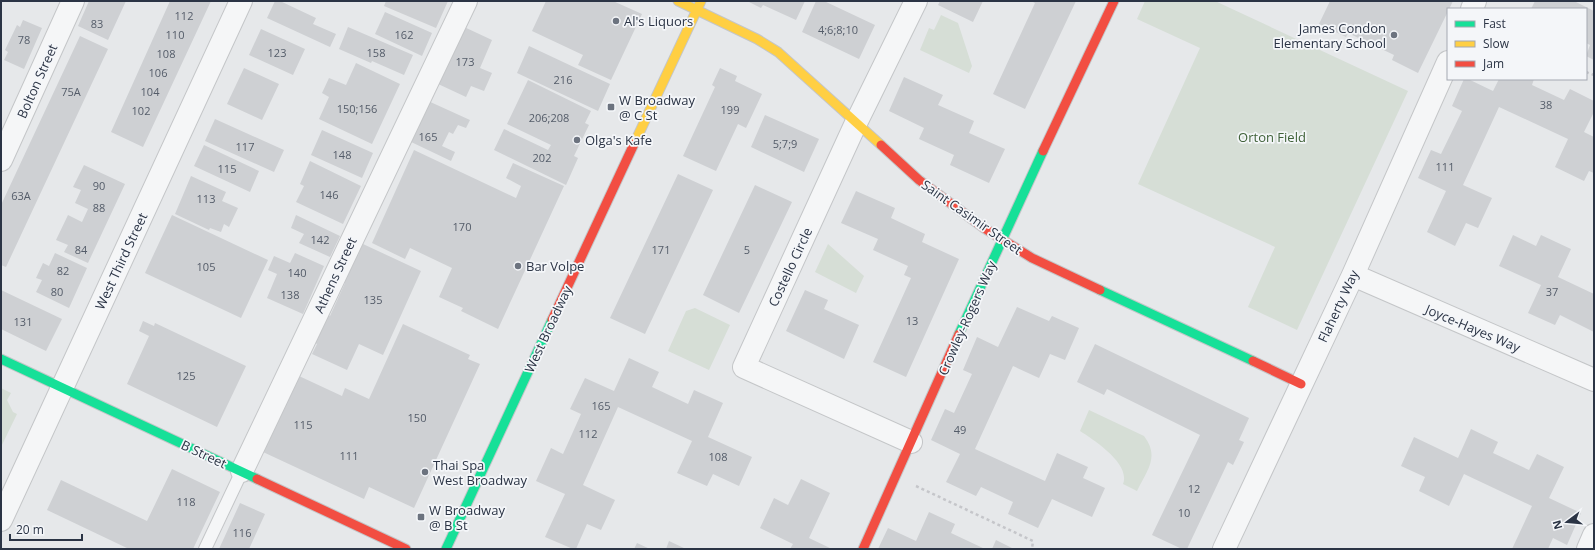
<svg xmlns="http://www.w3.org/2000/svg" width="1595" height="550" viewBox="0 0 1595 550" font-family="'Open Sans',sans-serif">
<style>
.green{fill:#d6ded6}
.building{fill:#ced0d3}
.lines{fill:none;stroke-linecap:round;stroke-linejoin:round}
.lane-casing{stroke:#c4c6c8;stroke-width:14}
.street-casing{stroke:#c4c6c8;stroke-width:24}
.fast-casing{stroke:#c4c6c8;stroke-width:11}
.slow-casing{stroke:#c4c6c8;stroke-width:11}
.jam-casing{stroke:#c4c6c8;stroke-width:11}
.path{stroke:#c5c6ca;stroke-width:2.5;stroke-dasharray:3 3;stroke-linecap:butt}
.lane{stroke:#f5f6f7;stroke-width:12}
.street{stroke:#f5f6f7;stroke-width:22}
.fast{stroke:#16e098;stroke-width:9}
.slow{stroke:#ffcf43;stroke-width:9}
.jam{stroke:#f24e42;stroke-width:9}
.poi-dot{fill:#6c737f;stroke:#f4f6f9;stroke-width:1.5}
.labels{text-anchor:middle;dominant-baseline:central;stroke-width:3.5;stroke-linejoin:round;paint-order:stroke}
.number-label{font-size:11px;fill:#545c69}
.poi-label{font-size:13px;fill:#2b3445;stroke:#f4f6f9;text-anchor:start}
.street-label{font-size:13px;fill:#2b3445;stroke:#f4f6f9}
.park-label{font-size:13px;fill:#3f6138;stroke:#f4f6f9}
</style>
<rect width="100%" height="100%" fill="#e6e8ea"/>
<path class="green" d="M1145,1H1215L1408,91L1297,330L1248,307L1275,247L1138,184L1200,48L1137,19Z
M941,15L958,23L972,66L969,73L920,50L929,28L934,30Z
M828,244L864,276L856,293L815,272Z
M695,308L730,325L709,370L668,351L686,311Z
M1,388L11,393L7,400L13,412L17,414L1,447Z
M1089,410L1144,436C1160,457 1147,470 1137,491L1123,484C1131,464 1094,440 1080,431Z"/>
<path class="building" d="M89,1H126L108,40L78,26Z
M170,1H211L143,147L111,132Z
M275,1H280L316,18L313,24L336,34L330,47L267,18Z
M386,1H448L436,28L384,6Z
M546,1H613L642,14L611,80L578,65L583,55L532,31Z
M750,1H805L796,20L763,5L761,8L749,2Z
M816,1H824L875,25L859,59L802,32Z
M940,1H983L973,22L938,5Z
M1031,1H1076L1025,109L993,94L1035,3Z
M1330,1H1453L1418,73L1392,60L1394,55L1348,33L1346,37L1319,24Z
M1535,1H1574L1594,11V60L1586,56L1590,45L1586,43V9H1531Z
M385,12L432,33L422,56L375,34Z
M23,20L42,28L24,69L4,60L8,52L5,50L17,25L20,27Z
M462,26L492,40L480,68L492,73L484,91L471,86L466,97L436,83Z
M348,27L413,55L404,75L372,61L371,63L339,49Z
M261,29L305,49L293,75L249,55Z
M80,36L108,49L6,267L1,265V205Z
M529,46L610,84L598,111L517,73Z
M356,63L400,84L372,144L319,119L329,97L322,93L329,78L346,85Z
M244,68L279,84L262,120L227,104Z
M720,68L737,76L735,81L762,94L746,128L738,124L716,171L683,156L715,87L712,85Z
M904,77L943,95L938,105L974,121L969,133L1005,149L989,183L950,165L954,155L919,139L924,128L889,111Z
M1464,79H1468L1493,91L1499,79H1534L1532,85L1564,100L1570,89L1594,101V112L1584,132L1594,137V173L1589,171L1584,181L1555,167L1568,139L1499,107L1463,185L1492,198L1478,228L1466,223L1455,246L1427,232L1446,191L1418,178L1431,150L1441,154L1462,111L1452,106Z
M528,80L591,111L585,123L589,125L574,156L578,158L566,185L494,150L504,129L548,150L551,145L507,124Z
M426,100L470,120L466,128L458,125L453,134L449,132L442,146L455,152L451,161L407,140Z
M765,115L819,139L804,172L751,147Z
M215,119L284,150L274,172L205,141Z
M322,130L373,153L362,178L311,155Z
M204,145L259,171L250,192L194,166Z
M414,150L516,198L521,186L506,178L513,163L564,186L498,329L461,311L463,308L439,297L452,268L410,248L405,259L372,243Z
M310,161L361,186L343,224L296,202L304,186L300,184Z
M84,165L125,184L88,263L64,252L68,245L56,240L68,215L82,222L88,209L75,203L81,190L73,187Z
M678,174L713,190L645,334L610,318Z
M191,176L226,192L222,201L238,208L229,227L224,224L221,232L210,228L209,230L175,214Z
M755,185L792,202L739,313L703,295Z
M856,191L895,208L891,218L925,234L922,242L959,259L906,377L873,362L911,278L904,275L908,266L873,250L878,239L841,223Z
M172,215L268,260L241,318L145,273Z
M296,215L340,236L330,257L299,243L304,234L291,228Z
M1513,235L1536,246L1541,235L1571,249L1558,277L1594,294V332L1560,315L1555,325L1528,313L1541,285L1499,266Z
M363,244L421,271L383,355L359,344L347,370L312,354L317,344L314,342L327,314L330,316L345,283L342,282L355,254L358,255Z
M55,253L87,268L69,308L36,292L42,280L36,278L43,263L49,266Z
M295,253L324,266L303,314L267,298L277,274L268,270L274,256L290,263Z
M1,290L62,319L46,351L1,329Z
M805,290L828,300L824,309L859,325L844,359L786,331Z
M1017,307L1049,321L1052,316L1079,328L1065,360L1050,354L1039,378L1013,366L975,449L1045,481L1057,453L1088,467L1083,478L1105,488L1092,517L1052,499L1038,528L1008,514L1013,502L981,487L976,496L946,482L960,454L931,440L945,409L954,413L972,374L963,370L977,337L998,347Z
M143,321L154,326L155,323L246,366L217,427L127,384L149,336L139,331Z
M403,324L470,355L468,359L480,364L414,508L369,487L364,499L263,452L299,376L342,396L345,388L369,399Z
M1095,344L1249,418L1239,440L1244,442L1233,465L1228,462L1187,549H1182L1152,535L1200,435L1107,389L1104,395L1077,382Z
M629,358L659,372L652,387L688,404L694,390L723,403L708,437L752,457L739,486L713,474L707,486L677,473L692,441L618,407L583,485L615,500L601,530L587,524L576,549H573L545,537L565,494L536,481L551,448L563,454L581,414L570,409L585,378L614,391Z
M1471,429L1498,442L1493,453L1529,470L1537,454L1564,467L1549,498L1581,513L1567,545L1553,538L1548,549H1512L1532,506L1464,474L1449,506L1419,491L1425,477L1401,466L1414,437L1458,458Z
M172,469L220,492L193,549H129L47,510L61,480L147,521Z
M801,479L830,493L809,538L832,549H790L793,544L760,528L774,498L788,505Z
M240,503L265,514L249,549H219Z
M929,512L955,524L951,533L985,549H878L888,528L916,541Z
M996,540L1014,549H992Z
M669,541L686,549H666Z
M637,543L650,549H634Z"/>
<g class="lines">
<defs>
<path id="lane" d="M205,549L242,471"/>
<path id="street" d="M1472,9L1475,1
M1,160L73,1
M1353,275L1594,380
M911,442L744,367L856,123L916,1
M242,471L466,1
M1,520L241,1
M1224,549L1353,275L1448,62
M1588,549L1594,535"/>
<path id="fast" d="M1100,290L1253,361
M959,334L1043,151
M1,359L257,479
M446,549L552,320"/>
<path id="slow" d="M678,1L757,39L778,52L881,145
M634,144L701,1"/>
<path id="jam" d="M881,145L919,180L984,228L1032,258L1100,290
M1043,151L1114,1
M552,320L634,144
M1253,361L1301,384
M257,479L406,549
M863,549L959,334"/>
</defs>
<use href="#lane" class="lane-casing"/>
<use href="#street" class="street-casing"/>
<use href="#fast" class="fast-casing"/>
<use href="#slow" class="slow-casing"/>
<use href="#jam" class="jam-casing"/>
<path class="path" d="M1586,72L1594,75
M916,486L1033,541L1032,549"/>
<use href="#lane" class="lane"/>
<use href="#street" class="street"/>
<use href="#fast" class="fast"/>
<use href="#slow" class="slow"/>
<use href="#jam" class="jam"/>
</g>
<g class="poi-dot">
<circle cx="616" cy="21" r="4"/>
<circle cx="1394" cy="35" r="4"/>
<rect x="607" y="103" width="8" height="8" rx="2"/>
<circle cx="577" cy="140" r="4"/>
<circle cx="518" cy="266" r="4"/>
<circle cx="425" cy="472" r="4"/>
<rect x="417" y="513" width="8" height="8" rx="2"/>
</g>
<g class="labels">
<g class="number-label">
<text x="184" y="15">112</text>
<text x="97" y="23">83</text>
<text x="838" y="29">4;6;8;10</text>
<text x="175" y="34">110</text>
<text x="404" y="34">162</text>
<text x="24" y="39">78</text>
<text x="277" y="52">123</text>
<text x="376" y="52">158</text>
<text x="166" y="53">108</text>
<text x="465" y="61">173</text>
<text x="158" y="72">106</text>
<text x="563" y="79">216</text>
<text x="71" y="91">75A</text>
<text x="150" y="91">104</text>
<text x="1546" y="104">38</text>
<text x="357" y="108">150;156</text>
<text x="730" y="109">199</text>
<text x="141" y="110">102</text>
<text x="549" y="117">206;208</text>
<text x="428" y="136">165</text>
<text x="785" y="143">5;7;9</text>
<text x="245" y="146">117</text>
<text x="342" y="154">148</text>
<text x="542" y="157">202</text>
<text x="1445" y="166">111</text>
<text x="227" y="168">115</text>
<text x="99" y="185">90</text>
<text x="329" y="194">146</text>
<text x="21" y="195">63A</text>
<text x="206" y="198">113</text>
<text x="99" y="207">88</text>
<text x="462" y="226">170</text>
<text x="320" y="239">142</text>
<text x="81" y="249">84</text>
<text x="661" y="249">171</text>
<text x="747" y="249">5</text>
<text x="206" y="266">105</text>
<text x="63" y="270">82</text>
<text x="297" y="272">140</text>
<text x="57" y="291">80</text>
<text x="1552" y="291">37</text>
<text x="290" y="294">138</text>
<text x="373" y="299">135</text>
<text x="912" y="320">13</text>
<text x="23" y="321">131</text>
<text x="186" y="375">125</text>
<text x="601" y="405">165</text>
<text x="417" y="417">150</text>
<text x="303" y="424">115</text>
<text x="960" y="429">49</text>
<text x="588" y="433">112</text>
<text x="349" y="455">111</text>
<text x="718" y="456">108</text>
<text x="1194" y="488">12</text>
<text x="186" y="501">118</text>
<text x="1184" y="512">10</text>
<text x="242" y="532">116</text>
</g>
<g class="poi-label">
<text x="624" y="21">Al's Liquors</text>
<text x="1386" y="28" text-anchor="end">James Condon<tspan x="1386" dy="15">Elementary School</tspan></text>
<text x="619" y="100">W Broadway<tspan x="619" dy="15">@ C St</tspan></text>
<text x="585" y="140">Olga's Kafe</text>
<text x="526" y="266">Bar Volpe</text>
<text x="433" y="465">Thai Spa<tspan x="433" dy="15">West Broadway</tspan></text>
<text x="429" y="510">W Broadway<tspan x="429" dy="15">@ B St</tspan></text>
</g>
<g class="street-label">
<text transform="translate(37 81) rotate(-66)">Bolton Street</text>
<text transform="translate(972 217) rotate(35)">Saint Casimir Street</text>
<text transform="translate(121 261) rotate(-65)">West Third Street</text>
<text transform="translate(790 267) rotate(-65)">Costello Circle</text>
<text transform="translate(335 275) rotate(-65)">Athens Street</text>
<text transform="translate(1338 306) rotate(-65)">Flaherty Way</text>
<text transform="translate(967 318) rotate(-66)">Crowley-Rogers Way</text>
<text transform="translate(1473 328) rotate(23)">Joyce-Hayes Way</text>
<text transform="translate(548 329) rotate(-65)">West Broadway</text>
<text transform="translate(204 454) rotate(25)">B Street</text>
</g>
<g class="park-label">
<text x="1272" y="137">Orton Field</text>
</g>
</g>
<rect width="1595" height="550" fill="none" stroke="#2b3445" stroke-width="4"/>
<rect x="1447" y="8" width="140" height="72" fill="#f4f6f9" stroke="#a4a8b1"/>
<rect x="1455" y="21" width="20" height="6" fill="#16e098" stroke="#a4a8b1"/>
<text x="1483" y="28" font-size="12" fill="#2b3445">Fast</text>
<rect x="1455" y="41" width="20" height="6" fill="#ffcf43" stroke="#a4a8b1"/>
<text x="1483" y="48" font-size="12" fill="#2b3445">Slow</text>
<rect x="1455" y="61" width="20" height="6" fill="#f24e42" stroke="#a4a8b1"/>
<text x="1483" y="68" font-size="12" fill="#2b3445">Jam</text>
<g transform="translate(1567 522) rotate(254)" stroke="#f4f6f9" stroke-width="3" paint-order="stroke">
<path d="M0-3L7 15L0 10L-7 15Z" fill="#2b3445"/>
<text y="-6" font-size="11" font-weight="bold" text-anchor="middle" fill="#2b3445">N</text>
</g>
<path d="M10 534v6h72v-6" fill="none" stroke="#2b3445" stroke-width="2"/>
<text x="16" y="534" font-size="12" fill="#2b3445" stroke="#f4f6f9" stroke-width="3" paint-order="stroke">20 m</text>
</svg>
